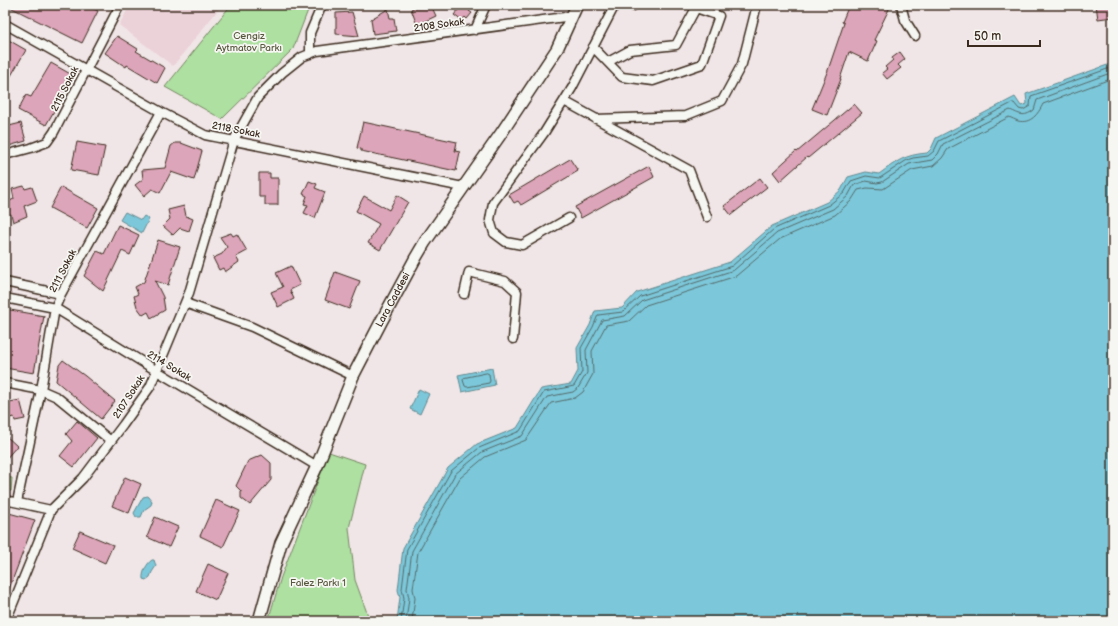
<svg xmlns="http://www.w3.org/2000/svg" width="1118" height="626" viewBox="0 0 1118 626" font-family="'Balsamiq Sans',sans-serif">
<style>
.built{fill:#ebd2d9}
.green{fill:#ade0a1;stroke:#748560}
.water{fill:#7bc8da;stroke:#61898f}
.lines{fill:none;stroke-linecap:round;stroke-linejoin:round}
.shore{stroke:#556969;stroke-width:1}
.building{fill:#dda5b9;stroke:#3b2a1e}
.street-casing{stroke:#3b2a1e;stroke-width:11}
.secondary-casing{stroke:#3b2a1e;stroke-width:14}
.street{stroke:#f6f6f2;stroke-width:8}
.secondary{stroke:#f6f6f2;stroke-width:11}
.labels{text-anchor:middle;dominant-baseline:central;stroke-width:3.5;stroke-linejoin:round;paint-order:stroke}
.street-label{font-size:10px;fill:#3b2a1e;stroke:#f6f6f2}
.park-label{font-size:10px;fill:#58583f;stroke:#f6f6f2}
</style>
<rect width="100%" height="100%" fill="#f1e6e7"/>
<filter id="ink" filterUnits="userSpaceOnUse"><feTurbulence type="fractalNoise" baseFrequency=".025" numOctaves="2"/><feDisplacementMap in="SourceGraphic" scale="8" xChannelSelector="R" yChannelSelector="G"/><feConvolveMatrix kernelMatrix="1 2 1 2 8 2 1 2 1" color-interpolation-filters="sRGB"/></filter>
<g filter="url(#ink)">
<path class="built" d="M130,5H222L173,66L119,25Z"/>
<path class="green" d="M231,5H310L293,49L222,119L165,87Z
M329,452L365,464L349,528L355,580L370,621H268L281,577Z
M5,477L12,478L11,491L5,490Z"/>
<path class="water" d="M1113,63V621H397L400,597L398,590L403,548L448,468L477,444L517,428L541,389L571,384L578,371L577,348L590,325L595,311L622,308L637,292L730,262L772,226L827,202L841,190L848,177L866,172L879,174C897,161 904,155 927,153L931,149L936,138L1015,97L1021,106L1027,104L1026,94Z
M125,212L141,220L144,216L149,219L142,233L120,220Z
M492,368L495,385L462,392L458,375Z
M419,389L429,394L420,414L410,409Z
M148,496L152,501L151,505L144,510L141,517H136L134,513L143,497Z
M152,560H154L156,566L152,572L150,577L146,580L143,579C142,573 147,563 152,560Z"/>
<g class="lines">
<path class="shore" d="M487,373L489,374L490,381L489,383L467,387L465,386L463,380L464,378Z
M401,621L404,598L402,589L407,549L451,471L479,448L520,431L544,392L574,386L582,372L581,348L593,327L598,315L623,312L640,296L732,266L774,229L829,205L844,193L851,181L866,176L880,178L907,160L913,158L928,156L934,151L939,141L1012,103H1014L1019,109L1023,110L1030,106L1031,96L1113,67
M406,621L409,598L407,589L412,551L455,474L482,452L522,436L547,397L573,392L578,388L587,373L586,350L602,320L625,316L642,300L734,270L777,233L833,209L848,196L854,185L866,181L877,183L882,182L909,164L932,160L938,154L943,144L1010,110C1020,114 1023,118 1034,110L1037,100L1113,72
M412,621L415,598L413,589L418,552L460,478L485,457L526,440L551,403L575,398L583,392L593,374L592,351L606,325L629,321L646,305L736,276L780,239L835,215L851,201L858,190L867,188L883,189L912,170L933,166L942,158L948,149L1009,117C1012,118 1015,120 1018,121C1031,124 1038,114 1043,104L1113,78"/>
</g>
<path class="building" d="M6,5H86L98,11L82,43Z
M420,5H431L436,16L417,25L411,9Z
M462,5H473L469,11L472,13L467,19L465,17L462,21L454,15Z
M849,5H891L874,40L877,41L868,61L849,52L840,79H841L827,115L812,109L828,70L844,23L842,22Z
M1096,5H1113V17L1098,19Z
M388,9L390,18H394L396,31L373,34L371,19Z
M352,12L359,36L336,34V13Z
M117,36L138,49L136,51L165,68L157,83L127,65L126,67L105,53Z
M5,38L26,50L5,86Z
M900,52L905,59L898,65L901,68L887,79L882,73L887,69L885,67L893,60L892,58Z
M51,63L74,76L46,125L18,110L26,95L31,97Z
M854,104L862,113L808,158L807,157L780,181L773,172L796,151L797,152Z
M363,122L457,142L455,151L460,152L456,171L361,151V149L357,148Z
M21,123L26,141L5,147V127Z
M77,142L105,147L99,175L71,170Z
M175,143H181L202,151L194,180L171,172L160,193L152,189L144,196L135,185L143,179L142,170L165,168L171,146Z
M570,159L578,171L521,205L518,201L514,203L509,195Z
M649,166L654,177L581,218L575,207Z
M259,173H270V178H278V205H265V197H259Z
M760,178L767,187L731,215L724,206Z
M309,181L317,184L315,188L325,192L315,218L304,213L308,205L304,204L307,196L303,194Z
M24,186L25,189L32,187L37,201L24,206L27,216L13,222L11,214L7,215L5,203L14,199L12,189Z
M61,187L98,208L87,228L50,208Z
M397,195L408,202L380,250L368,243L379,224L356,211L364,196L389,210Z
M184,206L186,216L193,219L189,231L180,228L173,235L163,226L170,219L168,210Z
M118,225L139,235L130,255L122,251L103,291L84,276L97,251L104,254Z
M231,233L233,236L237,234L247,251L236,257L239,262L225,272L223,268L219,270L213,258L222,254L227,247L220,237Z
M158,240L180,247L168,285L155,281L163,297L165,310L151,318L148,312L143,315L137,307L134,296L138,294L135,287L144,282Z
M291,266L300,285L290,290L294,299L278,307L271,292L283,287L276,273Z
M335,272L360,281L349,309L325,300Z
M5,309L44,316L34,373L5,368Z
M63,360L85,376L115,401L101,419L56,381L59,365Z
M20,400L25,419L15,421L14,417L5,419V403Z
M77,421L97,438L74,467L60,456L72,441L66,434Z
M5,435L17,446L5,460Z
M262,455L271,463V480L250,505L241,498V491L236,486L248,461Z
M125,477L141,484L129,513L112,506Z
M216,500L240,511L223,547L200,536Z
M5,512L35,520L6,597H5Z
M155,517L178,527L169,547L147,537Z
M80,531L113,545L105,563L72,548Z
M208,564L228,573L216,600L196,591Z"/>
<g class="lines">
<defs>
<path id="street" d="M631,5L633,6
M901,5L905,20L915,36
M5,24L161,112L205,135L463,187
M475,30L486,5
M593,47L622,77L653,81L702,64L719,16L696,8L676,45L630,50L608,62
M310,54V33L322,5
M564,101L689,170L707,217
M596,119L685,116L722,101L742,64L757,5
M5,155L31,148L47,142L54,132L120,5
M569,218L522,245L506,242L494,233L490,220L493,203L544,133L572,88L615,5
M5,282L61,294
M464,294L469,272L505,281L517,292L513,339
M5,298L55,308L157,371L317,466
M185,303L252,327L353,376
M5,383L41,390L57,397L111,441
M5,500L51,510
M17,502L41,390L55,308L61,294L161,112
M6,621L51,510L83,478L123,425L150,387L189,293L234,140L258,97L282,73L302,57L317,51L572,16"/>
<g id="secondary">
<path id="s1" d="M259,621L281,543L317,466L353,376L381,322L415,259L425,242L500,135L557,49L577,5"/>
</g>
</defs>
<use href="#street" class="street-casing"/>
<use href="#secondary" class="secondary-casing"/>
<use href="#street" class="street"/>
<use href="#secondary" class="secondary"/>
</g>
</g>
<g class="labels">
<g class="street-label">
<text transform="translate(439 25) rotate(-8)">2108 Sokak</text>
<text transform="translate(65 89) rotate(-63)">2115 Sokak</text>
<text transform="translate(236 130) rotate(11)">2118 Sokak</text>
<text transform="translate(63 271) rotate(-62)">2111 Sokak</text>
<text stroke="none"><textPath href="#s1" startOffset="349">Lara Caddesi</textPath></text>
<text transform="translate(169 366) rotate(31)">2114 Sokak</text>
<text transform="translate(129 397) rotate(-57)">2107 Sokak</text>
</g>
<g class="park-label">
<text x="249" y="36">Cengiz<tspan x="249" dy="12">Aytmatov Parkı</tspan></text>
<text x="318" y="583">Falez Parkı 1</text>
</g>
</g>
<rect width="1118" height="626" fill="none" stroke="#f6f6f2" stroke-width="20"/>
<rect x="10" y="10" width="1098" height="606" fill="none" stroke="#3b2a1e" stroke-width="1.5" filter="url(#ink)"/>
<path d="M968 40v6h72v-6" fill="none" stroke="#3b2a1e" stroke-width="2"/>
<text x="974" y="40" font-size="12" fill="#3b2a1e" stroke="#f6f6f2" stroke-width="3" paint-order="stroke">50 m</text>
</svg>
